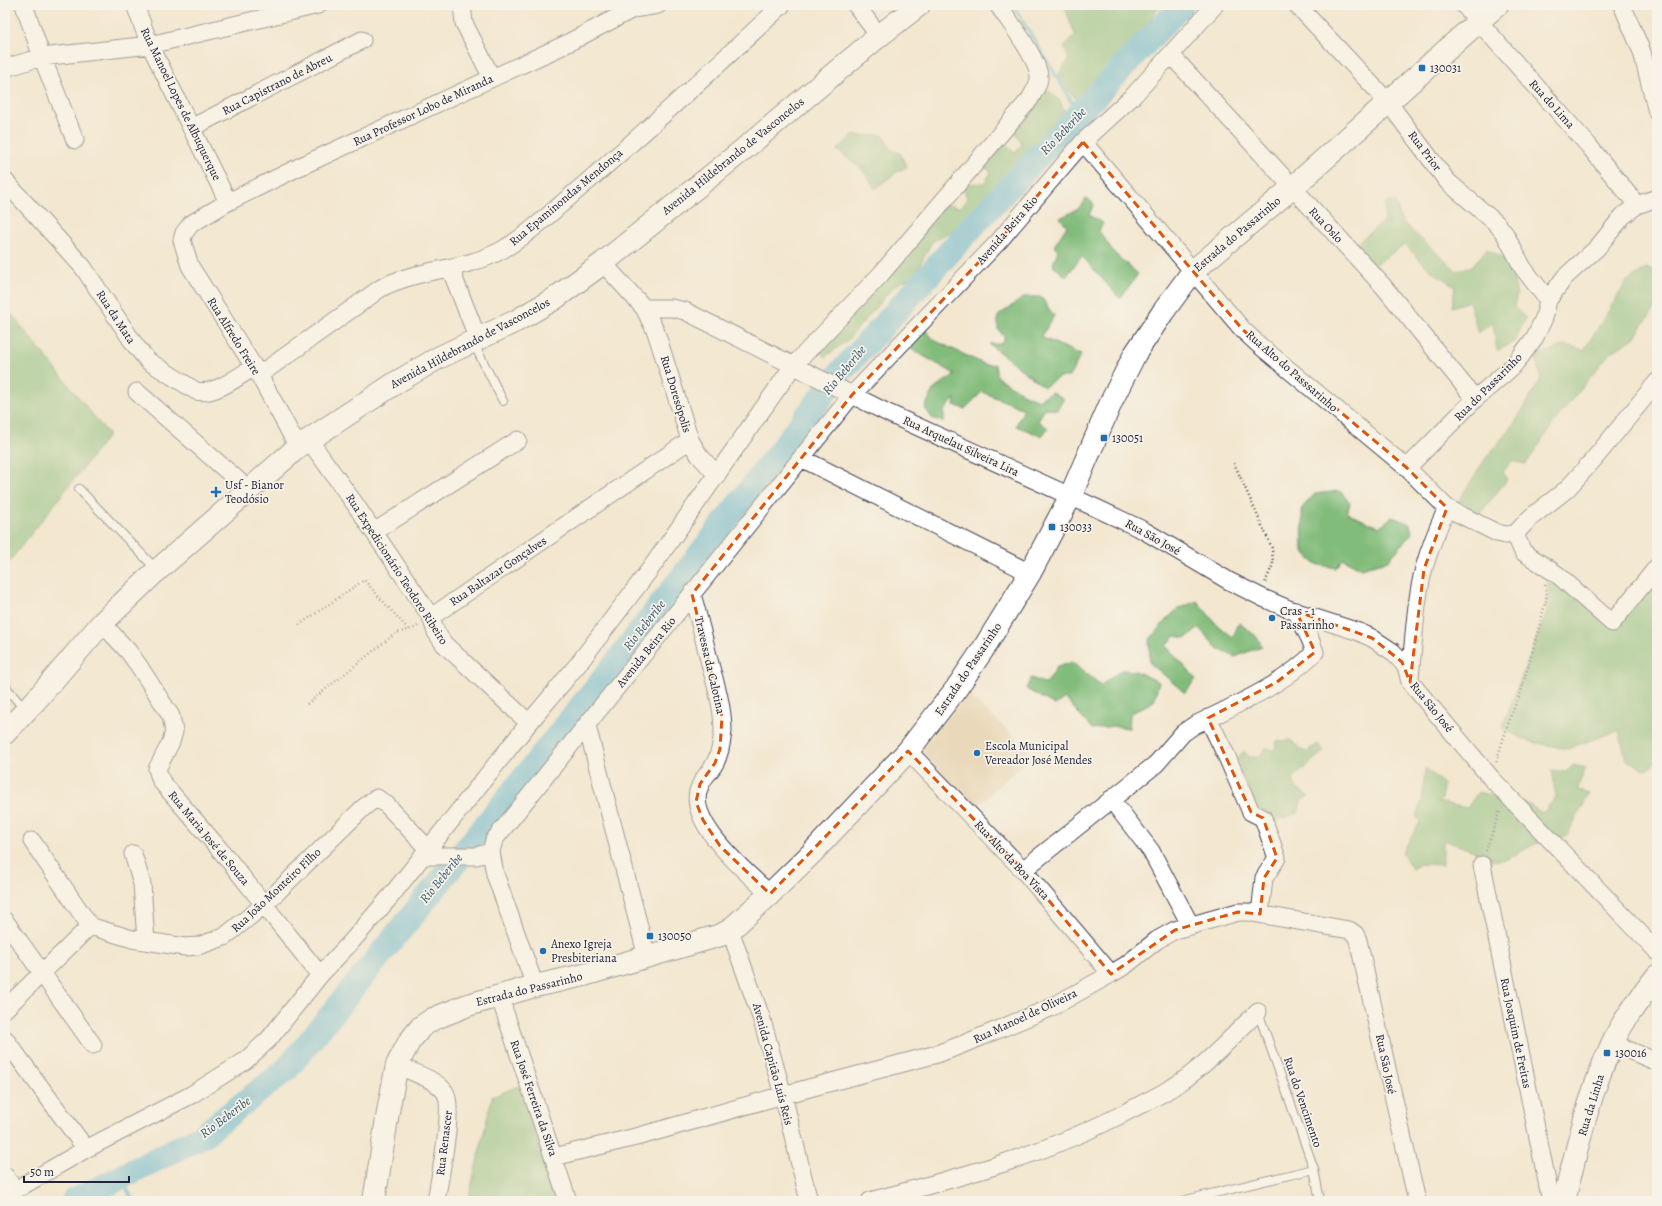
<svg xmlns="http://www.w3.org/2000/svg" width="1662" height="1206" viewBox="0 0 1662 1206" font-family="Alegreya,serif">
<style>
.built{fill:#e9d9ba}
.forest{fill:#82bc7a;stroke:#526f5a}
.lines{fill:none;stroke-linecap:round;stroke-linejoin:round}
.stream{stroke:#58b4d6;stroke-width:4}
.river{stroke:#58b4d6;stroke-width:25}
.lane-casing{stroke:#414051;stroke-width:10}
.street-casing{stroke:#414051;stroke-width:19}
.secondary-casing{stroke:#414051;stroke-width:24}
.path{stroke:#414051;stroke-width:2.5;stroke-dasharray:1 3;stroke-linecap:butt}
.lane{stroke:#fff;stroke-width:8}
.street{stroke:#fff;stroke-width:17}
.secondary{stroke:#fff;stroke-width:22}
.marked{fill:none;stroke:#de560e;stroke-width:3;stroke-dasharray:8 5;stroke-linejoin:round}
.poi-dot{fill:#1f6fb2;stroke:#f7f3e8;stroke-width:1.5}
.labels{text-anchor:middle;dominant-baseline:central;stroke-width:3.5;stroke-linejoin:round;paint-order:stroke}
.poi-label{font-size:12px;fill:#22223b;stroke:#f7f3e8;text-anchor:start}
.street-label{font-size:12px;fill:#22223b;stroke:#f7f3e8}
.water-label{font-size:13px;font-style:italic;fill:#355571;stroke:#f7f3e8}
</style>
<rect width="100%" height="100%" fill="#f7f3e8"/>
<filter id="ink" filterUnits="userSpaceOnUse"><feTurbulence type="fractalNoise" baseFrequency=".025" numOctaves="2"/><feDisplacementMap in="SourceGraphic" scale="8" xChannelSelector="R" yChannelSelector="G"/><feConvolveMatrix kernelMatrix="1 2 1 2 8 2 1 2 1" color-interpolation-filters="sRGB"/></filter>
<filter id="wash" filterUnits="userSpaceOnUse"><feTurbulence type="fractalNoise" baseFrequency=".012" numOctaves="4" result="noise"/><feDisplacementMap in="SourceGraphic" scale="16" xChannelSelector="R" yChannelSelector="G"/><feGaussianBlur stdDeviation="0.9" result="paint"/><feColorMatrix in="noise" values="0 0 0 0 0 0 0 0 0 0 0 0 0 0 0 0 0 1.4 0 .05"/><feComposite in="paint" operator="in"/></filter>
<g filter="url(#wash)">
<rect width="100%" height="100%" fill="#f3e7d0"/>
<path class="built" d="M5,674L26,704L5,725Z
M966,693L1011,733L1033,755L974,809L921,750Z"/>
<path class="forest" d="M1064,5H1160L1137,41L1081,104L1056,78L1069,60L1064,46L1075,35Z
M1046,88L1060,101L1067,119L1016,167L960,226L932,242L914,276L894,286L848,340L825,357L821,352L830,337L844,332L847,317L946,204L960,208L967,198L962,184L985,183L991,172L977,161L1002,141L1015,153L1022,144L1012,126Z
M883,135L891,150L900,153L907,167L898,171L875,189L863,170L837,150L852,136Z
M1087,198L1094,204L1089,215L1103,223L1099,231L1115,254L1138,274L1120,299L1082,256L1066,277L1053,265L1058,250L1054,246L1067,226L1060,218L1078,209Z
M1395,201L1402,222L1457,271L1472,266L1487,249L1509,261L1517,294L1514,307L1526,318L1514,342L1497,351L1493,323L1478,333L1469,301L1452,307L1455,286L1431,271L1405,245L1372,266L1349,250L1385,220V203Z
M1646,268L1657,272V305L1634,338L1609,354L1558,417L1526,464L1512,461L1503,472L1507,480L1478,516L1455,506L1486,458L1514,424L1541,379L1535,356L1566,345L1584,350L1627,281Z
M1024,297H1041L1054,316L1041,337L1081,355L1069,377H1059L1044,387L989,344H1001L1005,338L998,329V316Z
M5,306L109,435L5,567Z
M925,329L934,340L986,365L995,364L997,377L1022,393L1038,400L1052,392L1064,399L1057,410L1045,408L1038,421L1048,428L1042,436L1016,426L1024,409L982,392L965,409L954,405L955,398L944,411V422L932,418L925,408L933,390L955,374L906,346Z
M1340,491L1350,503L1347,513L1379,527L1392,517L1410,524L1412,533L1388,561L1360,568L1343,559L1336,568L1315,564L1303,551L1302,508L1315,494Z
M1548,573L1612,623L1657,575V761L1647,770L1626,760L1619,730L1567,749L1528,741L1502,728L1547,611Z
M1197,601L1218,626L1233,637L1239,623L1256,636L1262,646L1235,657L1218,649L1199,628L1186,638L1175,636L1166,646L1196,679L1185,693L1150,663L1149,640L1168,618L1178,609Z
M1072,662L1101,685L1121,670L1135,671L1159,682L1154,701L1130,714L1129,728L1113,726L1092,729L1065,698L1055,705L1026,689L1031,678L1046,684L1057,667Z
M1290,740L1305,752L1318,744L1324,751L1293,778L1296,788L1309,796L1301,801L1298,813L1270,822L1254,809L1237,759L1244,751L1249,757H1259L1266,747L1274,751L1277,741Z
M1573,765L1586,768L1579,784L1578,790L1589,794L1567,836L1535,844L1508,859L1489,861L1477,852L1443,840V865L1420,864L1412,869L1402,853L1420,822L1416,815L1422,801L1425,768L1443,783L1442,799L1437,802L1467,808L1478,792L1526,803L1543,813L1556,797L1551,770L1566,772Z
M518,1086L559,1201H468L492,1097Z"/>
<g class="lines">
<path class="stream" d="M1013,5L1079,114
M121,1177L133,1201"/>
<path class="river" d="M74,1201L202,1136L287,1069L503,804L611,669L841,372L993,204L1182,5"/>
</g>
</g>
<g filter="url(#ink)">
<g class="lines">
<defs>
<path id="lane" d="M473,342L503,401
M79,489L157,570
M5,686L25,710
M1258,1012L1314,1169L1320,1201
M1182,1201L1314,1169"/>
<path id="street" d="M24,5L42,57L75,140
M135,5L150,45L228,202
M462,5L464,23L492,78
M856,5L879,36
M1297,5L1388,102L1447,181L1496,223L1505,234L1523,268L1548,300
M1464,5L1589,146L1637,205
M1622,5L1642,52L1657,112
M1171,55L1384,287L1475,399
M5,68L42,57L150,45L318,5
M191,128L362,40
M1083,142L1243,330L1258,344L1407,468L1447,508L1497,533L1506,535L1515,534L1530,518L1567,489L1594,459L1657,382
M5,181L83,267L135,345L148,361L196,391C214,396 239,376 254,367
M603,263L644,308L656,332L690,440L699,455L717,475
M450,268L478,339
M644,308H672L685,311L890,414L1096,508L1143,530L1229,581L1263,598L1291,610L1359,632L1372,638L1393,652L1402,662L1406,666L1410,682L1491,778L1657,951
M259,375L381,288C419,268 464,271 502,250C533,232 559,205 587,182C653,125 718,65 782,5
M137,392L249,490
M309,440L355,504L431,617L436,632L444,644L529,723
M298,447L259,375L190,266L182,240L184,233L191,224L228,202L299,167L562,46L633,9L658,5
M801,458L1030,573
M1407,468L1475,399L1511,368L1521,356L1535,337L1544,318L1548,300L1565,277L1597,248L1623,216L1637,205L1657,198
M374,532L518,440
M1515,534L1523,552L1558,575L1612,623L1657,567
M692,594C699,619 705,643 711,668C717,688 723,709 723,731C722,741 720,754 715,763C711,771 703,777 700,786C683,820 747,873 770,894
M431,617L690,440
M102,623L128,651L139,666L171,716L174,732L171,742L157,769L161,781L227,858L320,975
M1410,677C1414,641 1415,603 1424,568C1430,547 1438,527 1447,508
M1208,718L1227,757L1251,812L1263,818L1277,858L1264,878L1260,914
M587,726L647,957
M908,751L1023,870L1111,974
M1111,799L1151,851L1191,926
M32,841L90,926
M133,854L142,884L146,941
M422,856H476L491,852
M1482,865L1551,1201
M1023,870L1156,764L1183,733L1193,726C1235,705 1282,686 1315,652L1310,639L1296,611
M5,921L93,1045
M90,926L132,939L185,947L198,946L224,937L264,905L362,809L373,800L377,798L387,805L428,849
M730,930L762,1020L783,1095L809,1201
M535,986L495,874L491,852L494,840L852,395L999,241L1083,142L1134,95L1215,5
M499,995L568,1201
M5,1009L90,926
M5,1039L86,1149
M1612,1043L1657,1062
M397,1065C411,1072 436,1079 445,1092C455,1108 439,1180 436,1201
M554,1157L640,1136L783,1095L937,1054L961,1045L1050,1008L1111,974L1126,965L1157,940L1175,930L1238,912H1247L1349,930L1355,934L1358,940L1417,1201
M5,1176L15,1190
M5,1196L86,1149L191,1095L245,1061L269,1039L320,975L352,941L390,897L529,723L579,663L651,568L793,366L881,274L1030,99C1033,93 1038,86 1039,79C1041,62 1009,21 998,5
M870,1201C962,1177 1048,1154 1132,1109C1154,1098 1176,1087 1194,1072C1217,1054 1237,1031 1258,1012"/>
<path id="secondary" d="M5,733L36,700L102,623L152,575L298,447L397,382L438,358L516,321L554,299L603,263L744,149L879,36L919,5
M374,1201L389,1106L397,1065L409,1042L421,1027L433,1019L468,1005L535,986L584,975L721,935L730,930L770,894L811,854L908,751L956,689L982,651L1030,573L1070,497L1113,398L1135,354L1163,312L1193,271L1292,188L1497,5
M1564,1201C1577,1148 1589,1094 1612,1044C1622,1022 1642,995 1657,976"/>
</defs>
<use href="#lane" class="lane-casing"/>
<use href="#street" class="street-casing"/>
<use href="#secondary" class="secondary-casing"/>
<path class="path" d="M1234,463L1272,548L1273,564L1265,583
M299,625L364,580L408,629
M307,704L396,633L415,628L419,625
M1496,762L1511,715L1521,692L1542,616L1547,595L1545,585
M1486,851L1500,810"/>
<use href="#lane" class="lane"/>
<use href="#street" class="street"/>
<use href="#secondary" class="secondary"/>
</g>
</g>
<path d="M0 0H1662V1206H0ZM1083,142L1243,330L1407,468L1447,508L1424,569L1410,682L1402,662L1372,638L1296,611L1315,652L1277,682L1208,718L1251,812L1263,818L1277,858L1264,878L1260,914L1238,912L1175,930L1111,974L1023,870L908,751L770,894L720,846L703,820L696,802L700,784L715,763L720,749L722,717L692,594L852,395L999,241Z" fill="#f3e7d0" fill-opacity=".55" fill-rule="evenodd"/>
<path class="marked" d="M1083,142L1243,330L1407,468L1447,508L1424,569L1410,682L1402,662L1372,638L1296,611L1315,652L1277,682L1208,718L1251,812L1263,818L1277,858L1264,878L1260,914L1238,912L1175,930L1111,974L1023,870L908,751L770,894L720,846L703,820L696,802L700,784L715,763L720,749L722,717L692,594L852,395L999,241Z"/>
<g class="poi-dot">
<rect x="1418" y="64" width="8" height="8" rx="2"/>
<rect x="1100" y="434" width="8" height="8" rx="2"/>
<path d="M214 486h4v4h4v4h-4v4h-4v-4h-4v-4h4z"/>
<rect x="1048" y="523" width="8" height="8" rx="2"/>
<circle cx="1272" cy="618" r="4"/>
<circle cx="977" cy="753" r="4"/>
<rect x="646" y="932" width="8" height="8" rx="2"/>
<circle cx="543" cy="951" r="4"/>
<rect x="1603" y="1049" width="8" height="8" rx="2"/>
</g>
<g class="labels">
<g class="poi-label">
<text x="1430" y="68">130031</text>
<text x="1112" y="438">130051</text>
<text x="225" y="485">Usf - Bianor<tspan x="225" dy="14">Teodósio</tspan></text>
<text x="1060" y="527">130033</text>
<text x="1280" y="611">Cras - 1<tspan x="1280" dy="14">Passarinho</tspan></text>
<text x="985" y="746">Escola Municipal<tspan x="985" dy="14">Vereador José Mendes</tspan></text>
<text x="658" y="936">130050</text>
<text x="551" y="944">Anexo Igreja<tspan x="551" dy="14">Presbiteriana</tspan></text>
<text x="1615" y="1053">130016</text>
</g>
<g class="street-label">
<text transform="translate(277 84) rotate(-27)">Rua Capistrano de Abreu</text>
<text transform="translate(181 104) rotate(64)">Rua Manoel Lopes de Albuquerque</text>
<text transform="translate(1552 104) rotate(48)">Rua do Lima</text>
<text transform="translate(423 110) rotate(-25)">Rua Professor Lobo de Miranda</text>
<text transform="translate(1425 151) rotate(53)">Rua Prior</text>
<text transform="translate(733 156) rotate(-39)">Avenida Hildebrando de Vasconcelos</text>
<text transform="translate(566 197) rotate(-40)">Rua Epaminondas Mendonça</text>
<text transform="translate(1326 225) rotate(47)">Rua Oslo</text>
<text transform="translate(1007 230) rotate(-49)">Avenida Beira Rio</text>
<text transform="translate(1237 234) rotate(-40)">Estrada do Passarinho</text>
<text transform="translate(116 317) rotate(57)">Rua da Mata</text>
<text transform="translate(234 336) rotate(58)">Rua Alfredo Freire</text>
<text transform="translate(470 343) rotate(-28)">Avenida Hildebrando de Vasconcelos</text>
<text transform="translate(1292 371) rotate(41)">Rua Alto do Passsarinho</text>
<text transform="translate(1488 387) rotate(-45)">Rua do Passarinho</text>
<text transform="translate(676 394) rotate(73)">Rua Doresópolis</text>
<text transform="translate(961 446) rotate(25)">Rua Arquelau Silveira Lira</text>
<text transform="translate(1153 537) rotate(29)">Rua São José</text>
<text transform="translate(397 569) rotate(57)">Rua Expedicionário Teodoro Ribeiro</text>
<text transform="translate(498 571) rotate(-34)">Rua Baltazar Gonçalves</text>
<text transform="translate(646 652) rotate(-51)">Avenida Beira Rio</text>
<text transform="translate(710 665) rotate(77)">Travessa da Calotina</text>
<text transform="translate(968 669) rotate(-56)">Estrada do Passarinho</text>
<text transform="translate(1432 707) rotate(51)">Rua São José</text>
<text transform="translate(209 838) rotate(50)">Rua Maria José de Souza</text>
<text transform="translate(1012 860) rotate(47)">Rua Alto da Boa Vista</text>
<text transform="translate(276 890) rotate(-43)">Rua João Monteiro Filho</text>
<text transform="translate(529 989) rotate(-14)">Estrada do Passarinho</text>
<text transform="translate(1025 1016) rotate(-25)">Rua Manoel de Oliveira</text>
<text transform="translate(1516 1033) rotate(78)">Rua Joaquim de Freitas</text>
<text transform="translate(773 1064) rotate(75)">Avenida Capitão Luís Reis</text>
<text transform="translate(1386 1064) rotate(78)">Rua São José</text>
<text transform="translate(534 1098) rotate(71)">Rua José Ferreira da Silva</text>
<text transform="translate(1303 1102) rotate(71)">Rua do Vencimento</text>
<text transform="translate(1591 1105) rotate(-73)">Rua da Linha</text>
<text transform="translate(444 1143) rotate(-83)">Rua Renascer</text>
</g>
<g class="water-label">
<text transform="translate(1063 131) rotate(-46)">Rio Beberibe</text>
<text transform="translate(844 370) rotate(-50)">Rio Beberibe</text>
<text transform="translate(644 625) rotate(-52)">Rio Beberibe</text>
<text transform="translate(441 878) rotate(-51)">Rio Beberibe</text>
<text transform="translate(225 1117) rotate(-37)">Rio Beberibe</text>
</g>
</g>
<rect width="1662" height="1206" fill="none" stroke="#f7f3e8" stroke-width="20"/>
<path d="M24 1176v6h105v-6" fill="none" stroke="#22223b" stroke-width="2"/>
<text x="30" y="1176" font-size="12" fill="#22223b" stroke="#f7f3e8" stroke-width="3" paint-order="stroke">50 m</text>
</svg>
